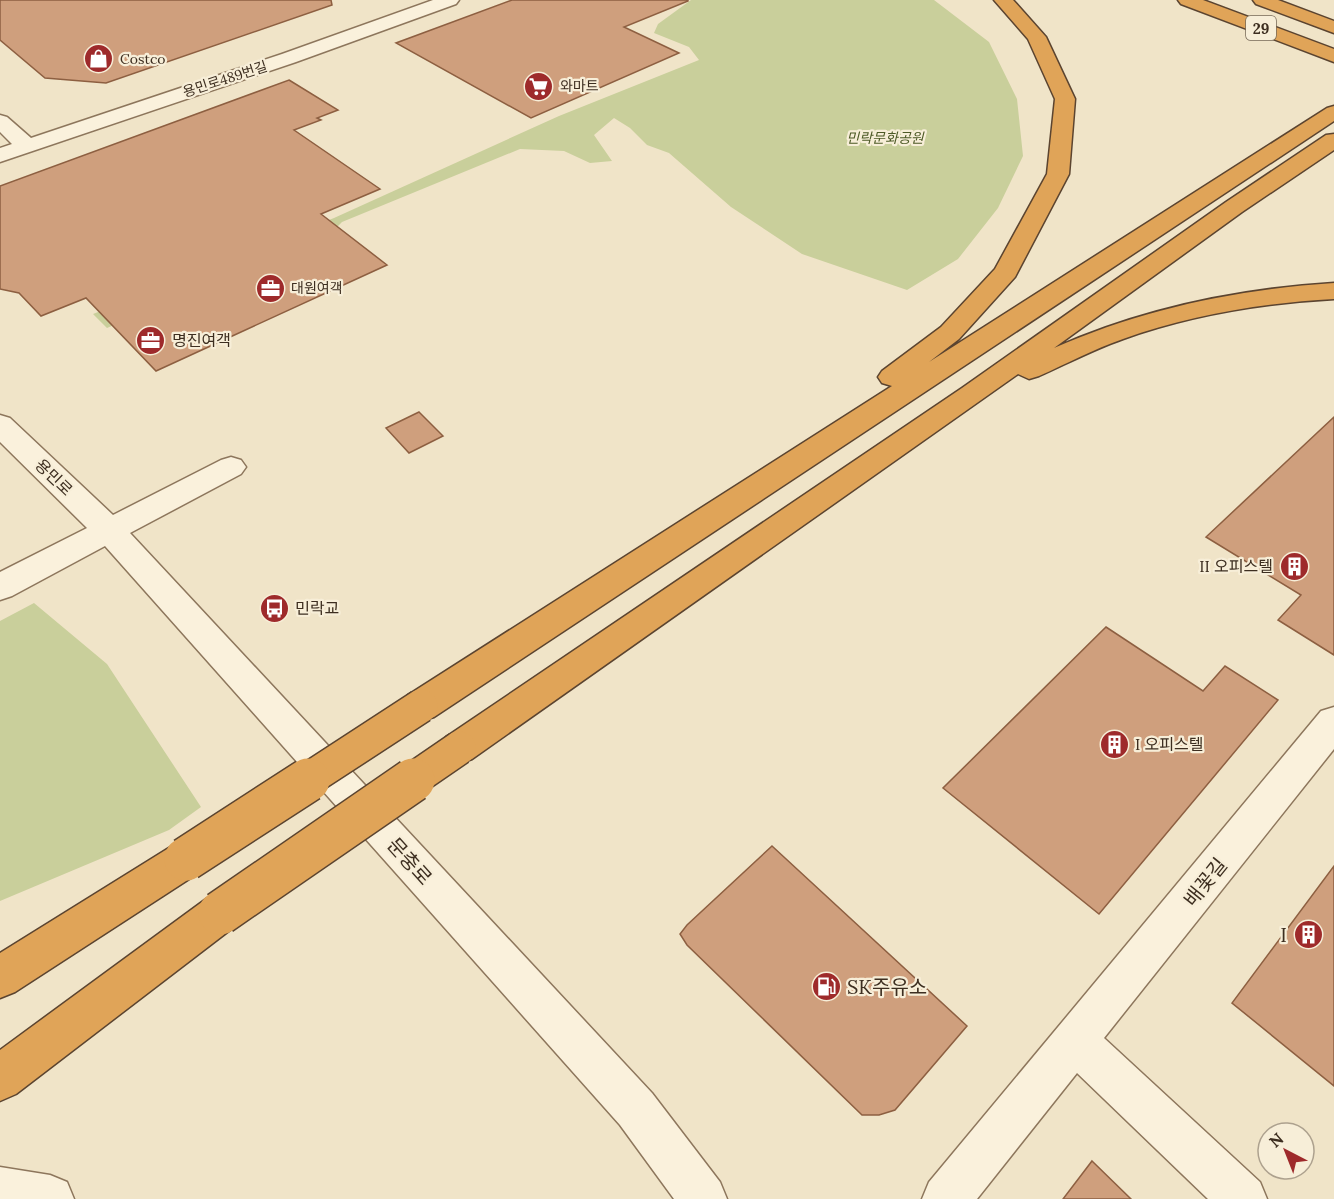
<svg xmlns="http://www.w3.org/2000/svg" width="1334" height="1199" viewBox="0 0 1334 1199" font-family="Lora,'Noto Sans KR',serif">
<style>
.green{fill:#c9cf9b}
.building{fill:#cf9f7d;stroke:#8d5f41;stroke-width:1.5}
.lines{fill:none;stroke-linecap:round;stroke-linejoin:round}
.minor-casing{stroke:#8d765c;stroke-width:3}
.highway-casing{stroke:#5b4430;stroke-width:3}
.minor{fill:#faf1dc;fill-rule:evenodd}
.highway{fill:#e0a458;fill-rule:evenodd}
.highway-bridge-far1-casing{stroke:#5b4430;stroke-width:36;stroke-linecap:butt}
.highway-bridge-casing{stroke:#5b4430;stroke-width:46;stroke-linecap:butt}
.highway-bridge-far1{stroke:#e0a458;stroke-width:33}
.highway-bridge{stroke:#e0a458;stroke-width:43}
.labels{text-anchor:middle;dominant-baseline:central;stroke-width:4.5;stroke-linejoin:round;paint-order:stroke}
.far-poi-label{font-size:14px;fill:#3d2e20;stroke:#f7eed8;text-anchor:start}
.far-street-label{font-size:14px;fill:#3d2e20;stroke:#f7eed8}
.far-park-label{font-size:14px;font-style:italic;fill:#4d5a26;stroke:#f7eed8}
.shield{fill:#f7eed8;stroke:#756857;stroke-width:1.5}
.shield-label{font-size:15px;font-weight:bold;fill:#3d2e20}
.poi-label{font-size:16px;fill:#3d2e20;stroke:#f7eed8;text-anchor:start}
.street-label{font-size:16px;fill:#3d2e20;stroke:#f7eed8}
.near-street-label{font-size:20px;fill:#3d2e20;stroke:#f7eed8}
.near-poi-label{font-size:20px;fill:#3d2e20;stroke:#f7eed8;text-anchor:end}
</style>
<rect width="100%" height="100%" fill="#f0e4c8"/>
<path class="green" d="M691,0H934L989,42L1017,99L1023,156L998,208L958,259L907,290L802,254L731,207L669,153L647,145L630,128L614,118L594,135L612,161L590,163L564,151L520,149L342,222L336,228L107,328L93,314L334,218L559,116L699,60L689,47L654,33L658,24Z
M34,603L107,664L201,807L169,830L0,901V621Z"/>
<path class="building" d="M0,0H331L332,5L106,83L45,78L0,40Z
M512,0H688V1L624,27L679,53L531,118L396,43Z
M289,80L338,110L317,118L321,120L294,130L380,189L321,214L387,265L156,371L86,298L41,316L19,293L0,289V186Z
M419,412L443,436L409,453L386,428Z
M1334,417V655L1278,620L1301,595L1206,537Z
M1106,627L1203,691L1225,666L1278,700L1099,914L943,788Z
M772,846L967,1026L895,1110L879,1115H862L687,945L680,934L687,925Z
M1334,866V1086L1232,1003Z
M1092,1161L1131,1199H1063Z"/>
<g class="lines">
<defs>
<path id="minor" d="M433,0H459L456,4L296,62L0,162V148L12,144L0,132V115L7,117L31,138L282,54Z
M0,415L10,418L113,515L221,460L231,457L241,460L246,467L241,474L130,533L652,1093L720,1182L727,1199H674L620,1125L105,546L12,596L0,600V572L87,528L0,442Z
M1334,707V749L1104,1038L1260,1182L1267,1199H1208L1077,1073L977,1199H922L929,1182L1321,711Z
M0,1167L50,1175L67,1182L74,1199H0Z"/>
<path id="highway" d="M994,0H1013L1046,37L1075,99L1069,174L1015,277L959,339L929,362L1327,108L1334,106V121L434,717L421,721L408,717L403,706L408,695L892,386L882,383L878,377L882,371L941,327L995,269L1047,174L1055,99L1028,39Z
M1178,0H1203L1334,49V62L1181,4Z
M1253,0H1278L1334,21V33L1256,4Z
M1334,134V150L1242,212L1054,348C1142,309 1238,289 1334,283V299C1262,303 1190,315 1123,339C1094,349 1066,364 1039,376L1029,379L1018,374L472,759L459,764L446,759L441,748L446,737L962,388L1226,202L1326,135Z
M186,841L200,846L206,859L200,872L15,992L0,998V953L172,846Z
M220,893L234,899L240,913L234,927L16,1094L0,1101V1050L206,899Z"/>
</defs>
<use href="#minor" class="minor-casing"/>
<use href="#highway" class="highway-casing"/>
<use href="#minor" class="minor"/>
<use href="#highway" class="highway"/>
<defs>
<path id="highway-bridge-far1" d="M306,781L421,706
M411,781L459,748"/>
<path id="highway-bridge" d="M186,859L308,780
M220,913L413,780"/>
</defs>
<use href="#highway-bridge-far1" class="highway-bridge-far1-casing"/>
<use href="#highway-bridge" class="highway-bridge-casing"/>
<use href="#highway-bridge-far1" class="highway-bridge-far1"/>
<use href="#highway-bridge" class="highway-bridge"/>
</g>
<defs>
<symbol id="shop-disc" viewBox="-11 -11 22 22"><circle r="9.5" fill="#9e2a2b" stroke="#f7eed8"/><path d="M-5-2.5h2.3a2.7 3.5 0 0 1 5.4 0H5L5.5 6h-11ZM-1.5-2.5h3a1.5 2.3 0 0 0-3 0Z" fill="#fff"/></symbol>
<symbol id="supermarket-disc" viewBox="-11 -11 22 22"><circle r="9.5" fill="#9e2a2b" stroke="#f7eed8"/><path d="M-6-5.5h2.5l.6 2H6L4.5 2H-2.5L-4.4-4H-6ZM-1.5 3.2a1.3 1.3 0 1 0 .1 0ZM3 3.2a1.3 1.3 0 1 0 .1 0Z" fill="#fff"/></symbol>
<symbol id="office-disc" viewBox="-11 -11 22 22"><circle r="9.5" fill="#9e2a2b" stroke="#f7eed8"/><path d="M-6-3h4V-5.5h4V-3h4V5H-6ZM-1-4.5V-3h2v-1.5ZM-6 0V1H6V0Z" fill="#fff"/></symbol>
<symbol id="building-disc" viewBox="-11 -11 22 22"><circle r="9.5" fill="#9e2a2b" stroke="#f7eed8"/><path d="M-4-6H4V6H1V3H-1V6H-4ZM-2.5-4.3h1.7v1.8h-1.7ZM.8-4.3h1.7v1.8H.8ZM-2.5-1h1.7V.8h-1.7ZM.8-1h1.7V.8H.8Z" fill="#fff"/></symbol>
<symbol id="bus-disc" viewBox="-11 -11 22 22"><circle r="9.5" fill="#9e2a2b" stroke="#f7eed8"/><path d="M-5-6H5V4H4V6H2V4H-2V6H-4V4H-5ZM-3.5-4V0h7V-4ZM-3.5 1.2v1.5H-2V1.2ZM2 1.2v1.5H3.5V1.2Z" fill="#fff"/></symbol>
<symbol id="fuel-disc" viewBox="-11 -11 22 22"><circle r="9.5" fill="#9e2a2b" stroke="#f7eed8"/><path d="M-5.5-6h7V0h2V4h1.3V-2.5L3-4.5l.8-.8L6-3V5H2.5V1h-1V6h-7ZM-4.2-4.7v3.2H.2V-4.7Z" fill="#fff"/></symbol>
</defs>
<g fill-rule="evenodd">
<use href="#shop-disc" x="82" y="42" width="33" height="33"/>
<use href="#supermarket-disc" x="522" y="70" width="33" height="33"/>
<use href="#office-disc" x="254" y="272" width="33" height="33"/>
<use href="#office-disc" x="134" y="324" width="33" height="33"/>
<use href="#building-disc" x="1278" y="550" width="33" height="33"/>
<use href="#bus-disc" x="258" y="592" width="33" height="33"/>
<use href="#building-disc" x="1098" y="728" width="33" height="33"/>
<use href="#building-disc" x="1292" y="918" width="33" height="33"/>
<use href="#fuel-disc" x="810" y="970" width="33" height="33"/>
</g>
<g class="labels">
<g class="far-poi-label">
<text x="120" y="59">Costco</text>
<text x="560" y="86">와마트</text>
<text x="291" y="288">대원여객</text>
</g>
<g class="far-street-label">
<text transform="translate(225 79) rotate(-18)">용민로489번길</text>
</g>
<g class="far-park-label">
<text x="885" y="138">민락문화공원</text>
</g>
<rect class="shield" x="1246" y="16" width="30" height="24" rx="4.5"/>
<g class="shield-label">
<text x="1261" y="28">29</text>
</g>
<g class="poi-label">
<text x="172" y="340">명진여객</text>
<text x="1273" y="566" text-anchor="end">II 오피스텔</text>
<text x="295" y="608">민락교</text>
<text x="1135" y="744">I 오피스텔</text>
</g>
<g class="street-label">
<text transform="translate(54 477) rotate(44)">용민로</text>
</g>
<g class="near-street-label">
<text transform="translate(410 861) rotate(48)">문충로</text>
<text transform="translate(1205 882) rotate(-51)">배꽃길</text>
</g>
<g class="near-poi-label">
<text x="1287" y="934">I</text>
<text x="847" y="986" text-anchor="start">SK주유소</text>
</g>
</g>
<g transform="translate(1286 1151) rotate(318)"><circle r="28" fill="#f7eed8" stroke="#ada18e" stroke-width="1.5"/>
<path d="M0-4.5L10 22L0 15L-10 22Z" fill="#9e2a2b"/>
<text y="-9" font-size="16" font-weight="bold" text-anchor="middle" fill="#3d2e20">N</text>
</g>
</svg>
